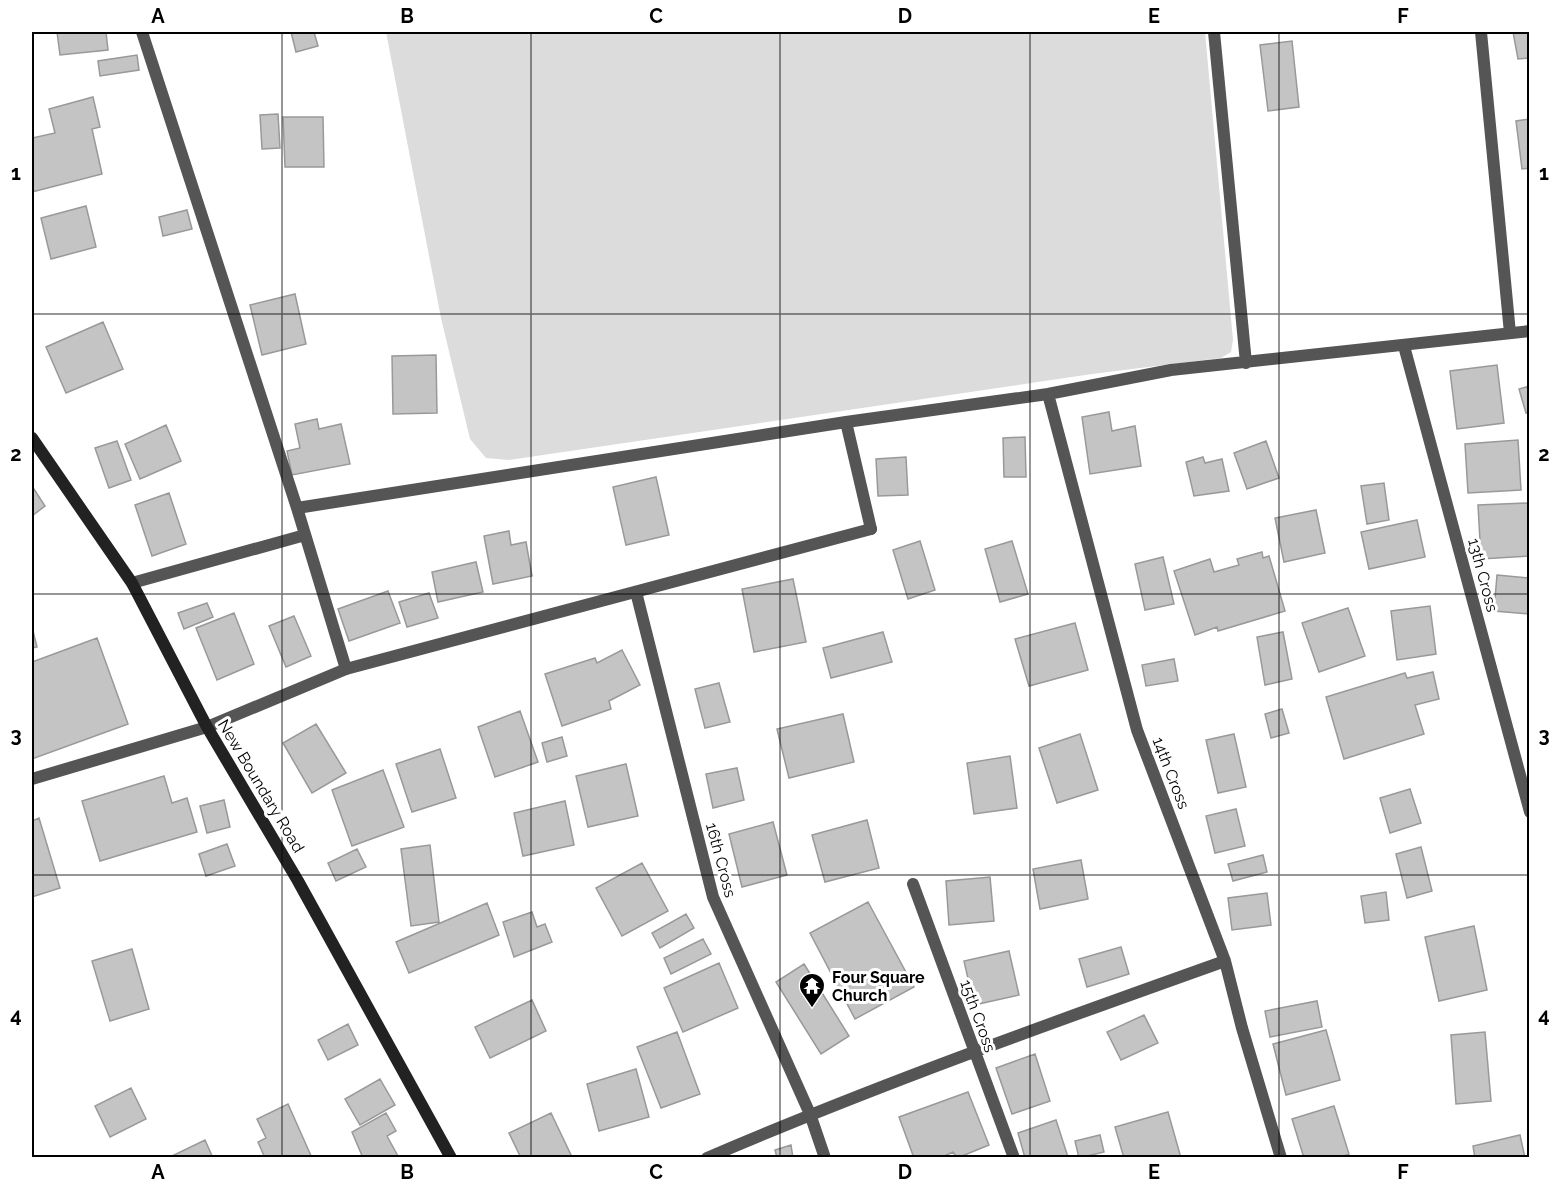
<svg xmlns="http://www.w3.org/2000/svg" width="1561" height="1189" viewBox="0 0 1561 1189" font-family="Raleway,sans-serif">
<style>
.green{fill:#dcdcdc}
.building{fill:#c4c4c4;stroke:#999;stroke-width:1.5}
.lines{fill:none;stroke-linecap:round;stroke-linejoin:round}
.service{stroke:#555;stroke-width:12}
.minor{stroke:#555;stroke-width:12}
.secondary{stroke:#222;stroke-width:12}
.grid{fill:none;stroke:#000;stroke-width:1.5;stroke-opacity:0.55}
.labels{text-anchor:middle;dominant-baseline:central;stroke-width:6;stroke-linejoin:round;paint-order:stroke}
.street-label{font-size:16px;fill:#000;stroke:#fff}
.poi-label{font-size:16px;font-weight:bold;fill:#000;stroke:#fff;text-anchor:start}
.neatline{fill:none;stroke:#000;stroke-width:2}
.grid-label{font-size:20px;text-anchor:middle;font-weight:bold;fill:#000}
</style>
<rect width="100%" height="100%" fill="#fff"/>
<path class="green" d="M386,32H1205L1233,340L1231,352L1221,358L1092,374L509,460L486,458L470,439L441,318Z"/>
<path class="building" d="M57,32H106L108,50L60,55Z
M291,32H314L318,46L296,52Z
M1513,32H1530V58L1518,59Z
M1292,41L1299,107L1268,111L1260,45Z
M137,55L139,70L100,76L98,61Z
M93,97L100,127L92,129L102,174L32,192V138L55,133L49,109Z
M278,114L280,148L262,149L260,115Z
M283,117H323L324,167H285Z
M1530,119V168L1522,169L1516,121Z
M86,206L96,247L51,259L41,218Z
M187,210L192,229L163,236L159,217Z
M295,294L306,344L262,355L250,305Z
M103,322L123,369L66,393L46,347Z
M436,355L437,413L393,414L392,356Z
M1497,365L1504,423L1457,429L1450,371Z
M1530,386V412L1526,413L1519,389Z
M1109,412L1112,431L1135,426L1141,466L1090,474L1082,417Z
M317,419L319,429L341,424L350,464L292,475L287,451L300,448L295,424Z
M166,425L181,461L140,479L125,444Z
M1025,437L1026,477H1004L1003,438Z
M1518,440L1521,490L1468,493L1465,444Z
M117,441L131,480L109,488L95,448Z
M1266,441L1279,478L1247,489L1234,453Z
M906,457L908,495L878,496L876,459Z
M1203,457L1205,463L1222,459L1229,491L1194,496L1186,462Z
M656,477L669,535L626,545L613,487Z
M1384,483L1389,520L1367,524L1361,486Z
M32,486L45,506L32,516Z
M169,493L186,544L152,556L135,505Z
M1528,503L1530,556L1481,559L1478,505Z
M1316,510L1325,553L1284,562L1275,518Z
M1417,520L1425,557L1369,569L1361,532Z
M509,531L511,545L526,542L532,576L493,584L484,536Z
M920,541L935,590L908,599L893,550Z
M1012,541L1028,594L1000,602L985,549Z
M1262,552L1263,558L1269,556L1285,611L1218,631L1217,627L1195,635L1174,571L1210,559L1214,572L1239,565L1237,559Z
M1163,557L1174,604L1145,610L1135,564Z
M476,562L483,592L438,602L432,572Z
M1497,575L1530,578V614L1494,611Z
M793,579L806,642L754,652L742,589Z
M388,591L400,623L349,641L338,609Z
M429,593L438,618L407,627L399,602Z
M207,603L213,617L184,629L178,613Z
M1430,606L1436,654L1397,660L1391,611Z
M1348,608L1365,656L1319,672L1302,623Z
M234,613L254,664L217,680L196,628Z
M294,616L311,656L286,667L269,626Z
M1075,623L1088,670L1029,686L1015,639Z
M32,627L37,647L32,648Z
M883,632L892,662L831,678L823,648Z
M1283,632L1292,679L1265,685L1257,637Z
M97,638L128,724L32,759V662Z
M622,650L640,685L609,701L611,709L562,726L545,674L595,658L597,663Z
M1174,659L1178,681L1146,686L1142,665Z
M1433,672L1439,699L1415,705L1424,734L1344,759L1326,697L1405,673L1407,678Z
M719,683L730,722L705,728L695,689Z
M1282,709L1289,733L1271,738L1265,714Z
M520,711L538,762L495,777L478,727Z
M843,714L854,762L789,778L777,729Z
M316,724L346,773L312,793L283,743Z
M1080,734L1098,790L1057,803L1039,748Z
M1234,734L1246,787L1218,793L1206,740Z
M562,737L567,756L547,762L542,743Z
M440,749L456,798L412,812L396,764Z
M1010,756L1017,808L974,814L967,763Z
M626,764L638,816L588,827L576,776Z
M737,768L744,800L713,808L706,774Z
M383,770L404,827L352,846L332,790Z
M164,776L172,803L187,798L197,832L100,861L82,801Z
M1410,789L1421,823L1390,833L1380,798Z
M224,800L230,827L207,833L200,806Z
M565,801L574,845L523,856L514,813Z
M1236,809L1245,846L1215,853L1206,816Z
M39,818L60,888L32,897V821Z
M867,820L879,868L825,882L812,835Z
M773,822L787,875L742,887L729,834Z
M227,844L235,866L206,876L199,854Z
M430,845L439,922L411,926L401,849Z
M1421,847L1432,891L1407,898L1396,854Z
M357,849L366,867L336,881L328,863Z
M1263,855L1267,872L1233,881L1228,864Z
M1081,860L1088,899L1040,909L1033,869Z
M642,863L668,911L622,936L596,888Z
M990,877L994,921L949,925L946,881Z
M1386,892L1389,920L1365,923L1361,896Z
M1267,893L1271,925L1232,930L1228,898Z
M868,902L914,987L855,1019L810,933Z
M487,903L499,935L409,973L396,942Z
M532,912L537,927L545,924L552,942L514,957L503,922Z
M686,914L694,928L660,948L652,933Z
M1474,926L1487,990L1439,1001L1425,937Z
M703,939L711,954L671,974L664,958Z
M1121,947L1129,974L1087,987L1079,959Z
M132,949L149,1009L110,1021L92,961Z
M1009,951L1019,995L974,1005L964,961Z
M719,963L738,1008L683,1032L664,988Z
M804,964L849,1036L821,1054L776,982Z
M532,1000L546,1031L490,1058L475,1027Z
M1317,1001L1322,1027L1270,1037L1265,1011Z
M1144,1015L1158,1043L1121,1060L1107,1032Z
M348,1024L358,1045L328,1060L318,1040Z
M1326,1030L1340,1080L1286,1095L1273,1044Z
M677,1032L700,1094L661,1108L637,1047Z
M1485,1032L1491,1101L1456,1104L1451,1035Z
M1035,1054L1050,1101L1012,1114L996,1068Z
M636,1069L649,1117L599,1131L587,1084Z
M380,1079L395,1105L360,1125L345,1099Z
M131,1088L146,1119L110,1137L95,1106Z
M968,1092L989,1145L957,1158L953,1152L940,1158H914L899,1117Z
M288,1104L312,1158H265L258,1142L266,1138L257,1119Z
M1334,1106L1349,1154L1339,1158H1304L1292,1119Z
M1168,1112L1181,1158H1124L1115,1127Z
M386,1113L396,1131L387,1136L399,1158H363L352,1132Z
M551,1113L571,1155L565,1158H521L509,1133Z
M1056,1120L1068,1157L1025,1158L1018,1133Z
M1100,1135L1104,1152L1079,1158L1075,1141Z
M1520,1135L1525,1158H1475L1473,1146Z
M205,1140L213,1158H172V1156Z
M791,1145L793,1158H777L775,1150Z"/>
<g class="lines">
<path class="service" d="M32,779L207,727L346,669L871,529"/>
<path class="minor" d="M142,32L297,508L346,669
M1214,32L1246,363
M1481,32L1510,333
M1404,346L1530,812
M1048,394L1137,730L1225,961L1242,1028L1281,1158
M846,422L871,529
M297,508L846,422L1048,394L1171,370L1530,331
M132,583L305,535
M636,592L713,897L810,1114L825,1158
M913,884L1014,1158
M707,1158C877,1085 1051,1023 1225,961"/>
<path class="secondary" d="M32,438L132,583L207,727L298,881L451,1158"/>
</g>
<path class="grid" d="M282,32V1158M531,32V1158M780,32V1158M1030,32V1158M1279,32V1158M32,314H1530M32,594H1530M32,875H1530"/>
<defs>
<symbol id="temple-pin" viewBox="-11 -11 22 30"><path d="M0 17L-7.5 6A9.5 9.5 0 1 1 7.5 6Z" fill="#000" stroke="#fff"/><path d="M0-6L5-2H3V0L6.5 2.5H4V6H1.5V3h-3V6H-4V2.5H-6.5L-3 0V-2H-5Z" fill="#fff"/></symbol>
</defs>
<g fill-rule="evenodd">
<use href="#temple-pin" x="797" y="971" width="30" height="40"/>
</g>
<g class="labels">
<g class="street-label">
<text transform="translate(1483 575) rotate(75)">13th Cross</text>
<text transform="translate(1171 773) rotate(69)">14th Cross</text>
<text transform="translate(261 786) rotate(59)">New Boundary Road</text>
<text transform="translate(721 860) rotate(75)">16th Cross</text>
<text transform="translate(978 1016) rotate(70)">15th Cross</text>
</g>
<g class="poi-label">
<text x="832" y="977">Four Square<tspan x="832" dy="18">Church</tspan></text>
</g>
</g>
<rect width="1561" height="1189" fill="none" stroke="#ffffff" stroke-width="66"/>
<rect x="33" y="33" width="1495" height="1123" class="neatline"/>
<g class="grid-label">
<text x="158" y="23">A</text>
<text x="407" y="23">B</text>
<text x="656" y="23">C</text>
<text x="905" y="23">D</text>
<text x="1154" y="23">E</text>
<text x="1403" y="23">F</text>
<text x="16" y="180">1</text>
<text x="1544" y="180">1</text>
<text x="16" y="461">2</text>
<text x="1544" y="461">2</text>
<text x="16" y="742">3</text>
<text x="1544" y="742">3</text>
<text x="16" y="1022">4</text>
<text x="1544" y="1022">4</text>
<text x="158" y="1179">A</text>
<text x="407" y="1179">B</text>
<text x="656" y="1179">C</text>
<text x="905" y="1179">D</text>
<text x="1154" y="1179">E</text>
<text x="1403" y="1179">F</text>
</g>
</svg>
